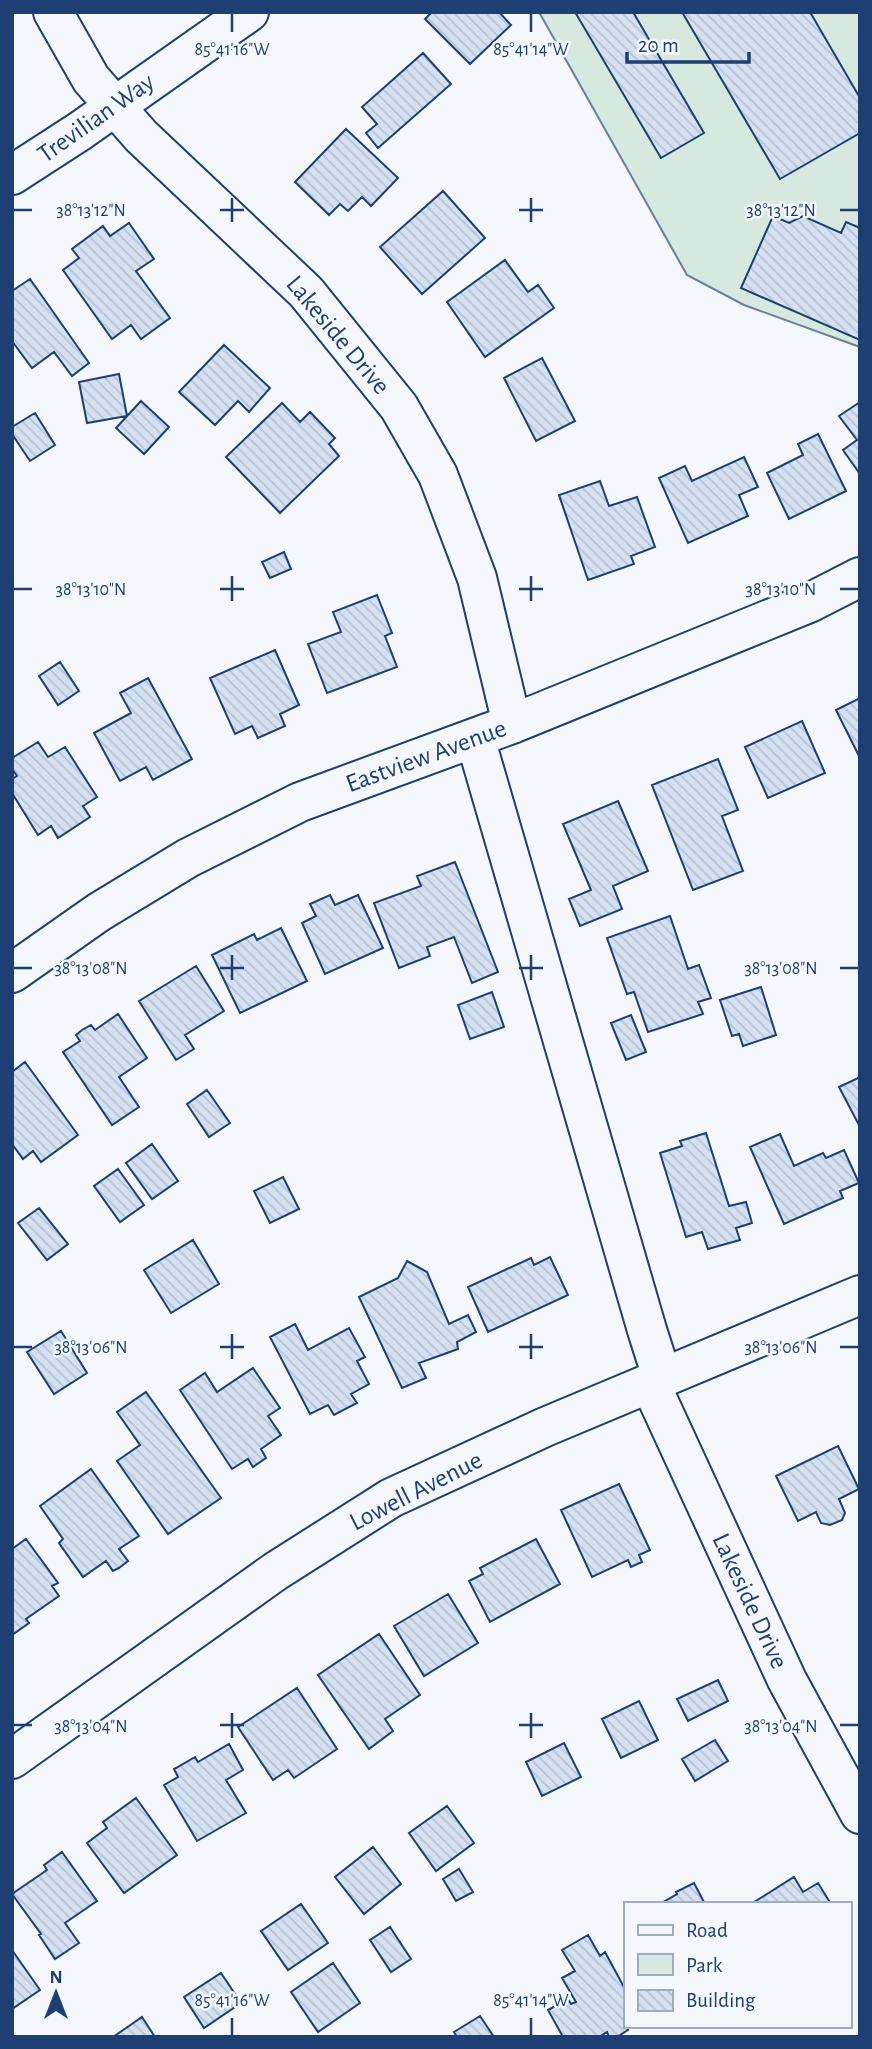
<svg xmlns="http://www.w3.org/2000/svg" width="872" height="2049" viewBox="0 0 872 2049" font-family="'Alegreya Sans',sans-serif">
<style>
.park{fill:#d7e8df;stroke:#687fa3;stroke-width:2}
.building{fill:url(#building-back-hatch);stroke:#1d3f73;stroke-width:2}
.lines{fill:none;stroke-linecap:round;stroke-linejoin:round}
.minor-casing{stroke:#1d3f73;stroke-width:42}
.minor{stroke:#f4f7fb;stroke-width:38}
.ticks{fill:none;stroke:#1d3f73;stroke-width:2.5}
.labels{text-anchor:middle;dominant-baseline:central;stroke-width:5;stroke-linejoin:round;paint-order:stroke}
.street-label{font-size:26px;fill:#1d3f73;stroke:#f4f7fb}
.ticks-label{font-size:18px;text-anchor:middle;fill:#1d3f73;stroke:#f4f7fb;stroke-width:5;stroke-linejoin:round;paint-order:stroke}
</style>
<defs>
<pattern id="building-back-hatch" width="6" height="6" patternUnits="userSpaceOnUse" patternTransform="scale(1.75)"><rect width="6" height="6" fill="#d5e0f0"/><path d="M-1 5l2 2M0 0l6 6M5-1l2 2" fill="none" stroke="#b6c1d1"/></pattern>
</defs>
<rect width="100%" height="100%" fill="#f4f7fb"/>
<path class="park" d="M539,12H860V347L744,305L687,275Z"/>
<path class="building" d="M432,12H499L511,25L470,64L425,19Z
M575,12H633L704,133L661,158Z
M682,12H810L860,98V133L780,179Z
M423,53L451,84L378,148L366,133L377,124L362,107Z
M346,129L398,178L371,206L362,197L348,211L340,204L329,215L295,182Z
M443,191L485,238L422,294L380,247Z
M773,216L789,223L803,216L841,233L846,222L860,228V340L741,288Z
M129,223L154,259L136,271L170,318L141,339L131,325L112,339L63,270L79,258L72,249L103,226L110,236Z
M505,260L528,292L538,285L554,308L485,357L447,302Z
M30,279L89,363L72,376L54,352L32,368L12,341V291Z
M224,345L270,388L249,412L238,401L215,425L179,392Z
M542,358L575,421L536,441L504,378Z
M119,374L127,416L87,423L79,382Z
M141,401L169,427L144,454L116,428Z
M860,402V474L843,450L857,440L839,416Z
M282,403L300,422L310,412L335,438L329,444L339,456L280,513L226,457Z
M35,413L55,445L30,461L12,434V427Z
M818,434L846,491L789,519L767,473L803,455L798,444Z
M744,457L758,487L739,495L748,516L688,543L659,478L685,466L692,481Z
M600,481L609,506L637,497L655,547L631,556L634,564L588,580L559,495Z
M284,552L291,569L270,578L262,562Z
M377,595L392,633L385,636L397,667L327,693L308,644L341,632L333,612Z
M275,650L299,705L280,714L285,726L258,738L252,726L235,734L210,678Z
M60,662L79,691L58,705L39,676Z
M148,678L192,759L153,780L146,767L120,781L94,733L131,713L120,693Z
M860,698V758L836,710Z
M802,721L825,773L768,798L745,747Z
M38,742L48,757L65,747L97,797L83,806L90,817L58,838L51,826L38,835L12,793V779L17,776L12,769V758Z
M718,759L738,810L722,816L743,871L693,890L652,785Z
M618,801L648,871L613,886L622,909L580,926L569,899L591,890L563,824Z
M455,862L498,972L472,983L454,937L427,947L430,956L399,968L374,903L421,886L417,876Z
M330,895L335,905L358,895L383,948L325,974L302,923L316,916L310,904Z
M670,916L688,969L699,965L711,998L698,1002L703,1014L648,1032L634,992L627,994L607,938Z
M281,928L307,981L240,1013L212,955L254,934L257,940Z
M196,966L224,1011L185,1035L194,1049L176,1060L139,1001Z
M761,987L776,1035L743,1046L739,1034L732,1036L720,1000Z
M492,992L504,1027L470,1039L458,1005Z
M118,1014L147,1058L119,1077L139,1107L112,1125L63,1052L80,1041L76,1035L82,1030L91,1025L95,1030Z
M631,1015L646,1052L626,1060L611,1023Z
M25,1062L78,1135L41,1162L33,1151L23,1159L12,1144V1072Z
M860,1077V1127L839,1087Z
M207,1090L230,1123L209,1137L187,1104Z
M706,1133L729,1206L746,1202L752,1223L736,1228L740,1240L708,1249L702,1232L686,1237L660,1153L682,1146L680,1141Z
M780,1134L794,1166L823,1153L826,1158L844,1150L859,1183L840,1191L843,1198L784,1224L750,1147Z
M152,1144L178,1181L152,1199L126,1163Z
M118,1169L144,1205L120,1222L94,1186Z
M283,1177L299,1209L270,1223L254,1191Z
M39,1208L68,1244L47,1260L18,1223Z
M193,1240L219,1284L171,1313L144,1270Z
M550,1257L568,1295L488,1332L468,1287L531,1258L534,1265Z
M407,1261L427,1272L449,1324L468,1315L476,1332L457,1342L458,1349L419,1363L426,1378L402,1388L359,1297L398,1278Z
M295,1324L308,1350L349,1328L365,1357L357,1361L369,1384L351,1394L357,1403L334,1415L328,1405L310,1414L270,1337Z
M61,1331L87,1373L54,1394L27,1352Z
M253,1368L280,1408L268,1416L281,1435L261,1449L266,1458L253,1467L248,1459L232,1469L180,1390L205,1373L217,1392Z
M146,1392L221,1498L168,1534L117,1461L140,1445L117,1412Z
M838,1446L859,1489L839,1499L845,1513L842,1520L830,1525L821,1523L816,1512L798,1521L776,1476Z
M91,1469L139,1536L119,1549L128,1561L119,1568L113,1571L106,1561L83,1577L59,1543L63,1539L40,1506Z
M619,1484L650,1550L639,1555L642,1562L631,1567L628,1560L592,1577L561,1510Z
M26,1539L58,1583L52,1586L59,1596L26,1619L29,1623L12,1635V1549Z
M536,1539L560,1584L490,1622L469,1581L483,1574L480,1568Z
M448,1594L478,1643L424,1676L394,1626Z
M379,1634L420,1695L385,1719L393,1731L369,1749L318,1675Z
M718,1680L728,1701L688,1721L677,1699Z
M297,1688L337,1749L294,1778L288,1770L273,1780L238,1727Z
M639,1701L658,1740L621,1758L602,1719Z
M715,1740L728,1761L695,1781L682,1759Z
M564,1743L581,1777L542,1796L526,1762Z
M229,1744L243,1770L226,1780L246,1813L197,1841L164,1785L178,1777L174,1769L176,1768L195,1757L198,1762Z
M136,1798L177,1855L124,1893L87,1843L107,1828L103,1822Z
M447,1806L474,1843L436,1871L409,1833Z
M373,1847L401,1884L364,1914L335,1877Z
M62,1852L97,1901L65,1923L79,1943L55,1959L39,1935L41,1934L12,1894L47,1870L44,1865Z
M459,1869L473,1892L456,1901L443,1879Z
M794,1877L803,1892L818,1883L831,1904H751Z
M694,1883L705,1904H660L677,1894L676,1892Z
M301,1904L328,1943L288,1970L261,1931Z
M390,1927L411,1959L391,1972L370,1940Z
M588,1935L600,1956L605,1952L625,1989V2022L624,2023L628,2030L617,2037H609L607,2032L599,2037H563L548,2010L568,1999L571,2004L576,2002L562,1978L575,1971L562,1950Z
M12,1950L40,1990L12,2009Z
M333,1963L360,2003L318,2032L291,1992Z
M221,1973L241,2003L204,2028L184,1997Z
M480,2016L494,2037H457L454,2032Z
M142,2017L155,2037H113L129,2026Z"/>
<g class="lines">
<defs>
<path id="minor" d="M53,12L91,79L141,136L306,292L399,407L438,475L477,578L512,724
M12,175L80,131L249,12
M475,738L647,1330L662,1377
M12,973L99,912L188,858L300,802L512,724L809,603L860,577
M650,1383L787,1680L860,1814
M12,1759L276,1571L391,1498L545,1427L860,1295"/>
</defs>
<use href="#minor" class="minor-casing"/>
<use href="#minor" class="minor"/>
</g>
<path class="ticks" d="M232,14V32M531,14V32M232,198V222M531,198V222M14,210H32M220,210H244M519,210H543M840,210H858M232,576V601M531,576V601M14,589H32M220,589H244M519,589H543M840,589H858M232,955V980M531,955V980M14,968H32M220,968H244M519,968H543M840,968H858M232,1334V1359M531,1334V1359M14,1347H32M220,1347H244M519,1347H543M840,1347H858M232,1713V1738M531,1713V1738M14,1725H32M220,1725H244M519,1725H543M840,1725H858M232,2018V2035M531,2018V2035"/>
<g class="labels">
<g class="street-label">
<text transform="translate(96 118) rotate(-35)">Trevilian Way</text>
<text transform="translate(338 335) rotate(50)">Lakeside Drive</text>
<text transform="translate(426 756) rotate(-20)">Eastview Avenue</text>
<text transform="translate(416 1491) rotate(-27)">Lowell Avenue</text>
<text transform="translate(750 1601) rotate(65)">Lakeside Drive</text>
</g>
</g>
<g class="ticks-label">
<text x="232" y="55">85°41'16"W</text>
<text x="531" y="55">85°41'14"W</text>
<text x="91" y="216">38°13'12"N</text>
<text x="781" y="216">38°13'12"N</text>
<text x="91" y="595">38°13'10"N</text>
<text x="781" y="595">38°13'10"N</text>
<text x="91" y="974">38°13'08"N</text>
<text x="781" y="974">38°13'08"N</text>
<text x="91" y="1353">38°13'06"N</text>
<text x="781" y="1353">38°13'06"N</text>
<text x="91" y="1732">38°13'04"N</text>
<text x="781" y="1732">38°13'04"N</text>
<text x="232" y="2006">85°41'16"W</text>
<text x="531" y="2006">85°41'14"W</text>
</g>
<rect width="872" height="2049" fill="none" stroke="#1d3f73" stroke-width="28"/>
<rect x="624" y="1902" width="228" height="126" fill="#f4f7fb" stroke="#9eadc5" stroke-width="2"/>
<rect x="638" y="1925" width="35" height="10" fill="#f4f7fb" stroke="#9eadc5" stroke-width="2"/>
<text x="686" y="1937" font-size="21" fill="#1d3f73">Road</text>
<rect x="638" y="1954" width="35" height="21" fill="#d7e8df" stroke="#9eadc5" stroke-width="2"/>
<text x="686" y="1972" font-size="21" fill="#1d3f73">Park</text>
<rect x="638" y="1990" width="35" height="21" fill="url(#building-back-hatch)" stroke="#9eadc5" stroke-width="2"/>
<text x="686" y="2007" font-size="21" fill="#1d3f73">Building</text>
<g transform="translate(56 1993)" stroke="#f4f7fb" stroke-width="5" paint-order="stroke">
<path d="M0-5L12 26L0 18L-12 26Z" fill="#1d3f73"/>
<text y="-10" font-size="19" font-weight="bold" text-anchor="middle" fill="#1d3f73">N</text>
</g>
<path d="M627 52v10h122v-10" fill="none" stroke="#1d3f73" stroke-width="3.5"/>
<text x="638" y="52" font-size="21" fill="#1d3f73" stroke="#f4f7fb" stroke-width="5" paint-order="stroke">20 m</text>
</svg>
